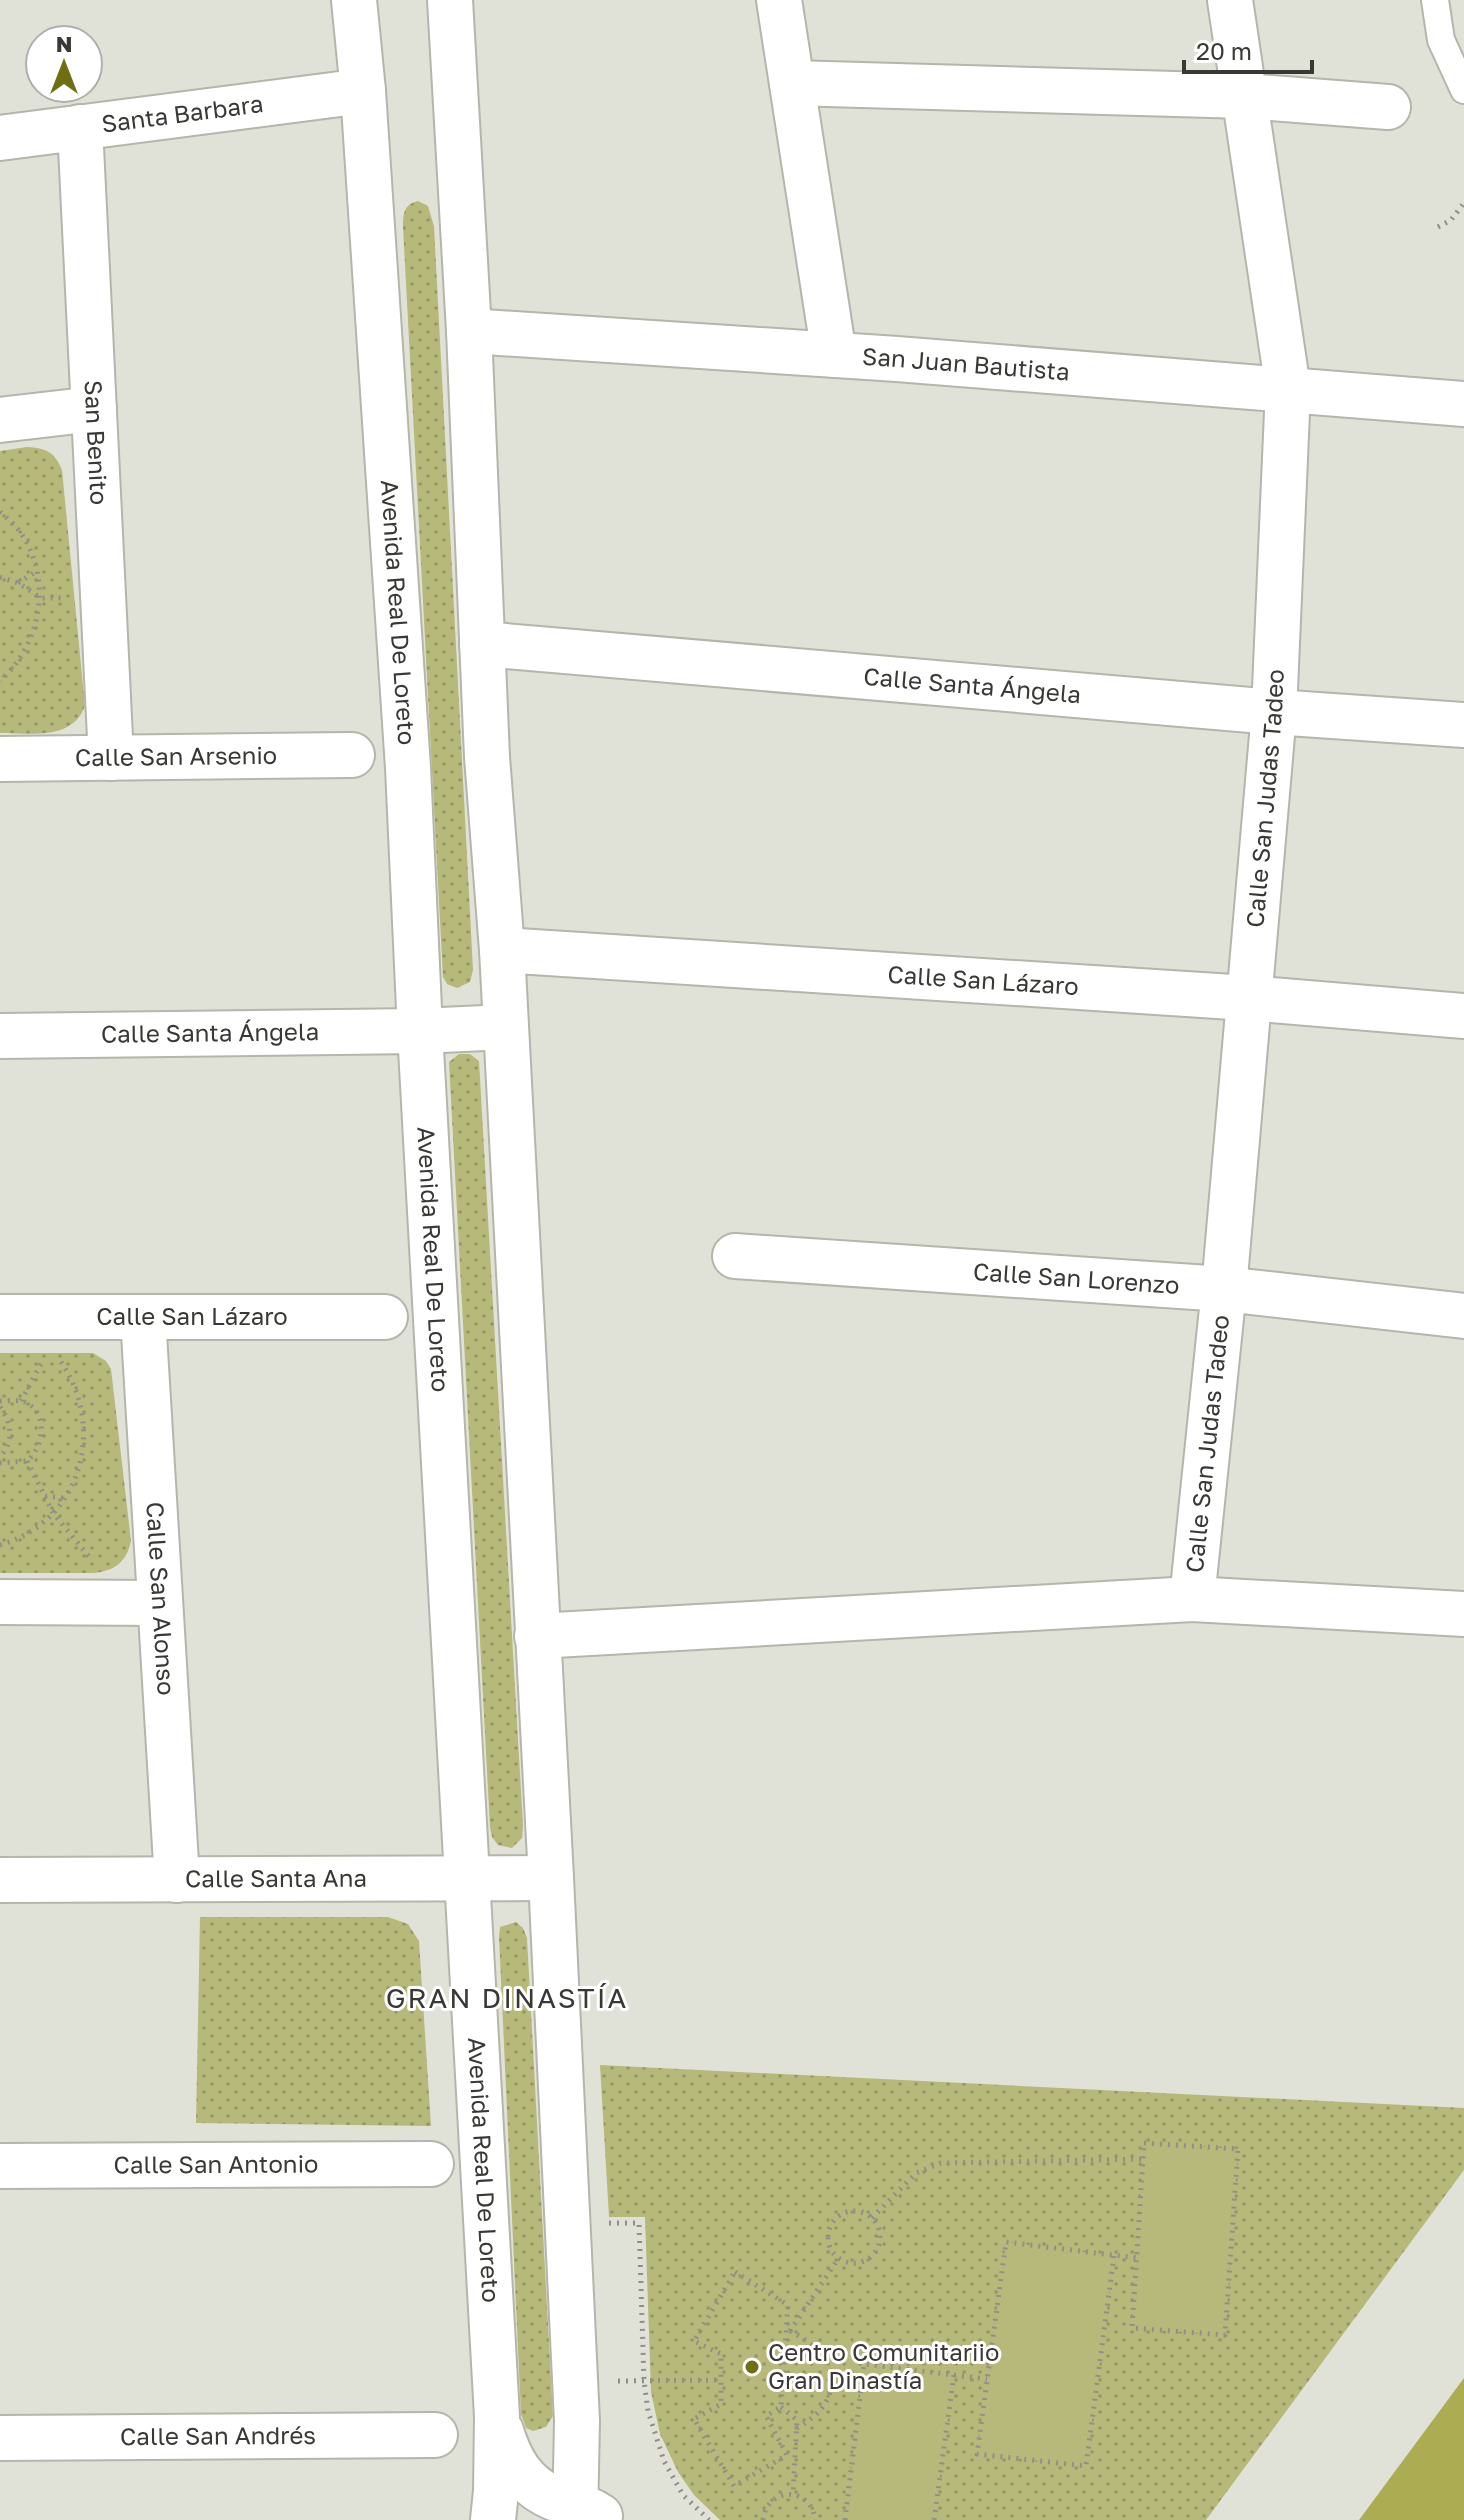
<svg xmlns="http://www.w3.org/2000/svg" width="1464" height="2520" viewBox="0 0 1464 2520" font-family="'Golos Text',sans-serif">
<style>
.grass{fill:url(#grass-dots)}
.garden{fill:#b7b97a}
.water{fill:#acad53}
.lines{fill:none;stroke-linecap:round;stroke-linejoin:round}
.lane-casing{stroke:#b4b5ab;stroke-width:30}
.street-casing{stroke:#b4b5ab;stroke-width:48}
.path{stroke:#909089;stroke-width:5;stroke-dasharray:2 6;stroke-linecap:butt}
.lane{stroke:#fff;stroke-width:26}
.street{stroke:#fff;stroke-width:44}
.poi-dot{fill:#6f6f12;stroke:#fff;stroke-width:3}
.labels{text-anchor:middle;stroke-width:6;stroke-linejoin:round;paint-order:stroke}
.street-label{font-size:24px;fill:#383834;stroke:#fff}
.poi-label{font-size:24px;fill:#383834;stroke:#fff;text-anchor:start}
.quarter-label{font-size:28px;letter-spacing:2px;fill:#383834;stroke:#fff}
</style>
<defs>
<pattern id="grass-dots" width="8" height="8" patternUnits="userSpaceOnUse" patternTransform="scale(2)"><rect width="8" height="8" fill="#b7b97a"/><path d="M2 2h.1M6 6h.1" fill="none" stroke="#969765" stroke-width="1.8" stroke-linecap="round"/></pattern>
</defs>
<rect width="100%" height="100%" fill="#e1e2d7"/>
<path class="grass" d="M418,201l10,5 6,20 39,744 -3,12 -13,6 -10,-4 -4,-7 -40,-750c0,-13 1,-23 15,-26z
M27,447c19,1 28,5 35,23l23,236c-13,35 -54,27 -85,27v-282z
M459,1054h11l9,7 44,765 -1,12 -10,10 -14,-3 -6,-8 -2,-10 -41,-765z
M0,1353h93l13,8 5,8 20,172c-4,21 -17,30 -37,32h-94z
M200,1917h188l20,7 11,17 12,185 -235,-3z
M516,1922l7,6 4,10 26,478 -7,11 -13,4 -7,-3 -5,-14 -22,-477 1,-10z
M600,2065l864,43v62l-258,350h-486l-26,-25 -16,-23 -18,-38 -9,-42 -6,-175h-36z"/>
<path class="garden" d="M1144,2143l94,6 -13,186 -93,-7z
M1006,2242l108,14 -28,210 -109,-12z
M864,2364l90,11 -20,145h-89z"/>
<path class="water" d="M1464,2378v142h-105z"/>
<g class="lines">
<defs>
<path id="lane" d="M1435,0l6,40 23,50"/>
<g id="street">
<path id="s1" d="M354,0l9,91 45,677 12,263 77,1386 -1,74 -3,29"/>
<path d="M450,0l19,331 18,426 15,193 49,928 26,543 -2,99"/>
<path d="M779,0l55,355"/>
<path d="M792,83l453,13 143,11"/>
<path id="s2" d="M80,127l31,631"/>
<path id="s3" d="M0,138l363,-47"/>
<path id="s4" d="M469,331l428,28 567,45"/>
<path d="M0,420l94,-11"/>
<path id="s5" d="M482,644l792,68 190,13"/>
<path id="s6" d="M0,759l352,-4"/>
<path id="s7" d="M502,950l746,48 216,18"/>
<path id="s8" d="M0,1036l420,-5 86,-4"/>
<path id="s9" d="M735,1256l489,33 240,27"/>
<path id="s10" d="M0,1317h385"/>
<path id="s11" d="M143,1317l34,563"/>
<path id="s12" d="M1192,1599l32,-310 50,-577 14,-323 -58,-389"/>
<path d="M0,1602l160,1"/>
<path d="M537,1636l655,-37 272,15"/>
<path id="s13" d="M0,1880l551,-2"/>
<path id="s14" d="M0,2166l431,-2"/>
<path d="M501,2431c9,30 23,55 53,67 15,6 32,8 46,18"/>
<path id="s15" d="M0,2438l435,-3"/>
</g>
</defs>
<use href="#lane" class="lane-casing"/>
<use href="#street" class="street-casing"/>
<path class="path" d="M1438,227l13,-7 13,-17
M0,512c6,5 13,11 18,17 36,48 24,114 -18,152
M0,577l18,6 23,15h21
M18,583l19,-12
M0,1401c8,0 19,-2 27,2 22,12 16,45 0,58l-27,2
M21,1401l22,-41
M0,1407c12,16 14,34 0,50
M27,1461l26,52 38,46
M45,1496l19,2
M0,1545c83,-24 107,-119 59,-186
M1144,2143l94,6 -13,186 -93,-7z
M828 2237a26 26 0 1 1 52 0a26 26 0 1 1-52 0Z
M872,2218l44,-45 25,-10 203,-4
M609,2223h30l5,158 4,30 16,50 19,34 26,25
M1114,2256l-28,210 -109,-12 29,-212 131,16
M735,2272l53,33 -7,102 -15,9 21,39 -53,31 -40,-67 27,-15v-50l-27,-13z
M790,2331c49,24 59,68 7,97
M790,2331l48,-72
M954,2375l33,4
M618,2381l103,-1
M781,2407l16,13 -4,73
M763,2520c4,-34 49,-34 52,0
M845,2520l19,-156 90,11 -20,145"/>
<use href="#lane" class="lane"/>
<use href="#street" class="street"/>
</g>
<circle class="poi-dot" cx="752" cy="2367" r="8"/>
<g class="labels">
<g class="street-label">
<text dy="8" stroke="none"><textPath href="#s3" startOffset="184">Santa Barbara</textPath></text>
<text dy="8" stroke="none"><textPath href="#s4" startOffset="498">San Juan Bautista</textPath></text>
<text dy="8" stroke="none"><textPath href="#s2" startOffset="316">San Benito</textPath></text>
<text dy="8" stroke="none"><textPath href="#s1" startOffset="614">Avenida Real De Loreto</textPath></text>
<text dy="8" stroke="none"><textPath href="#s5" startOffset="492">Calle Santa Ángela</textPath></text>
<text dy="8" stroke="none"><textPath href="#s6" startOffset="176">Calle San Arsenio</textPath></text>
<text dy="8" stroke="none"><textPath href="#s12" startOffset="804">Calle San Judas Tadeo</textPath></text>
<text dy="8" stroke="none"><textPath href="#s7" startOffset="482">Calle San Lázaro</textPath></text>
<text dy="8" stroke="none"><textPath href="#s8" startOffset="210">Calle Santa Ángela</textPath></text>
<text dy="8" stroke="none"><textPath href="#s1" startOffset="1262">Avenida Real De Loreto</textPath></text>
<text dy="8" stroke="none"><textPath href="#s9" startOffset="342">Calle San Lorenzo</textPath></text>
<text dy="8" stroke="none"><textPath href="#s10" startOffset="192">Calle San Lázaro</textPath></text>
<text dy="8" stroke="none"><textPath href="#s12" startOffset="156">Calle San Judas Tadeo</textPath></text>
<text dy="8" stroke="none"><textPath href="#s11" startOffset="282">Calle San Alonso</textPath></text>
<text dy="8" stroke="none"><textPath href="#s13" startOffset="276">Calle Santa Ana</textPath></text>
<text dy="8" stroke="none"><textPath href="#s14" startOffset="216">Calle San Antonio</textPath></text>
<text dy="8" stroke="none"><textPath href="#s1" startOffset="2174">Avenida Real De Loreto</textPath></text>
<text dy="8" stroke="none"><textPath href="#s15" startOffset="218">Calle San Andrés</textPath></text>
</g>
<g class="poi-label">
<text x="768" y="2361">Centro Comunitariio<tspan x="768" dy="28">Gran Dinastía</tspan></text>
</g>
<g class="quarter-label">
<text x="507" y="2008">GRAN DINASTÍA</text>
</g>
</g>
<g transform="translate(64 64)"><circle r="38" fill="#ffffff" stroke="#afafae" stroke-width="2"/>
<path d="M0-6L14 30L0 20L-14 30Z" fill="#6f6f12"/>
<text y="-12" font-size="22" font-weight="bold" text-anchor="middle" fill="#383834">N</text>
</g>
<path d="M1184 60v12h128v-12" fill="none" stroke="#383834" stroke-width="4"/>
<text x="1196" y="60" font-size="24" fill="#383834" stroke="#ffffff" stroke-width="6" paint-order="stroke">20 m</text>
</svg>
